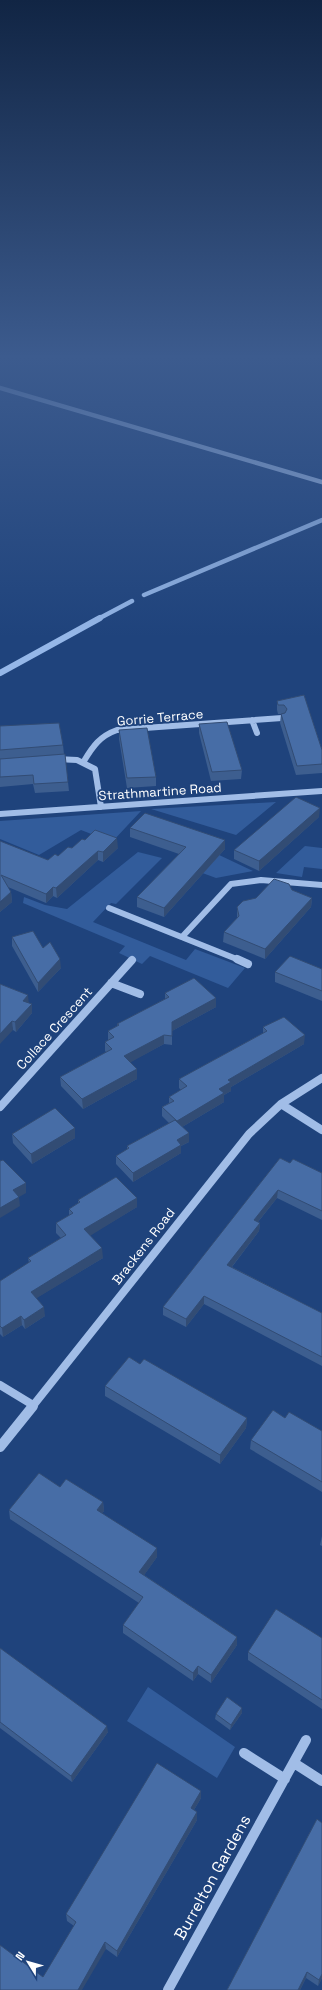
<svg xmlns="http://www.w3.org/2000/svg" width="322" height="1990" viewBox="0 0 322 1990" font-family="'Space Grotesk',sans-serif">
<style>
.green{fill:#325c9b}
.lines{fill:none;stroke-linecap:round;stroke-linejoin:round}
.stream-far1{stroke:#95b7e8;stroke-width:4.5}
.stream{stroke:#95b7e8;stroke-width:6}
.minor-far3{stroke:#a1bde7;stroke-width:4.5}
.minor-far2{stroke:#a1bde7;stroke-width:6}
.minor-far1{stroke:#a1bde7;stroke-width:8}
.minor{stroke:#a1bde7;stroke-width:10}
.wall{fill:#3d5e8f}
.shaded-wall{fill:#324c74}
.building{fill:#476da6;stroke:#324c74}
.labels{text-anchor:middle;stroke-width:3.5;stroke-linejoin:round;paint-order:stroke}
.street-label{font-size:13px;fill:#fff;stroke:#1f437c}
.near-street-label{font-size:16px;fill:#fff;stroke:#1f437c}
</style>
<rect width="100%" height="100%" fill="#1f437c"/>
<path class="green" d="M276,802l-40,33 -85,-26z
M141,811l-29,31 -31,-12 -42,25 -39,-16v-18z
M305,846l17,2v21l-18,-2 -2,10 -26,-4z
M138,852l24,6 -46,46 -5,-1 -18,19 93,38 9,-11 50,19 -17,20 -78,-32 -8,8 -23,-11 6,-7 -102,-43 1,-6 21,8 22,4z
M217,854l36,17 -37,7 -19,-7z
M148,1687l87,60 -18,31 -90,-57z"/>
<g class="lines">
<path class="stream-far1" d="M144,595l178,-75
M98,619l34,-18"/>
<path class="stream" d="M0,673l100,-55"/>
<path class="minor-far3" d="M0,388l322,94"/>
<path class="minor-far2" d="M252,720l5,13
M56,759l21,1 18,9 6,38
M84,761c9,-15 16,-25 33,-31l165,-12
M0,814l322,-23
M109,908l130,52
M182,937l49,-53 30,-4 61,5"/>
<path class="minor-far1" d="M237,959l11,5
M111,983l29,11
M281,1104l41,26
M0,1107l132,-147
M0,1385l33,20
M32,1407l217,-273 32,-30 41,-26"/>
<path class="minor" d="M0,1447l33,-41
M244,1753l41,26
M294,1763l28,18
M168,1990l138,-250"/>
</g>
<path class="wall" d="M304,695l18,55v23l-26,2 -16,-52 1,-9h-3l-1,-4v-9z
M199,724l43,46 -1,9 -30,2 -12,-48z
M0,726l63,19 1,9 4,28 1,9 -34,2 -2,-9 -33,3z
M119,730l37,47v9l-29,2 -8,-49z
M319,817l-60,54 -25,-12v-9z
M130,828l95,12v9l-61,68 -27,-10v-10l42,-43 -49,-17z
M85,840l33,8 -15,14 -5,-2 -41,38 -4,-2 -7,7 -38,-16 3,5 1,10 -12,10v-71l48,19 10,-4z
M292,890l20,8 -1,9 -46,52 -42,-17 1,-10 13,-14v-11z
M12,937l31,11 18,20 -23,24 -26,-46z
M322,969v32l-47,-19v-10z
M0,984l28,11v8l4,10 -16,19 -3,-2z
M165,993l51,5v9l-44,24v14l-8,-1 -34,18 7,7v10l-54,30 -22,-23 -1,-9 46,-25 -1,-1v-9l3,-2v-9l9,-5v-2l48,-25z
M263,1027l41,17 -73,43v4l-7,4v7l-42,25 7,6v9l-8,4v7l-48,29 -17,-18v-8l11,-6v-4l42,-23 -7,-7v-9l7,-4v-6l12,-7 -2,-2v-9l84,-46z
M12,1134l63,4 -43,26 -19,-21z
M290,1163l32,10v47l-45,-22 -19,24 2,1 -1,8 -27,36 90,46v53l-118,-62 -18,23 -23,-12v-8z
M137,1198v9l-47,28 13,23 -67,40 9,18 -20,13 -3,-4 -19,12 -3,-3v-53l29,-18 -1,-5 33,-20 -5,-5v-10l13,-7v-7l9,-6v-3z
M140,1364l107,54 -1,10 -26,36 -115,-68v-10z
M285,1418l37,13v61l-72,-43 1,-9z
M60,1487l43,15 1,9 -2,2 55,44 -13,18 93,62v8l-26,38 -13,-9 -5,7 -70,-48v-8l16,-22 -129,-84 -1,-9z
M322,1536v10l-2,-1z
M322,1638v71l-74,-49v-8z
M0,1648l108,84 -36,50 -72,-54z
M242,1713l-12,17 -15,-11 1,-5z
M201,1791v7l-7,12 3,2v8l-80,137 -11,-8 -63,28 31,-51 -7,-5 -1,-7z
M317,1819l5,159 -4,8 -12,-8 -6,12h-73z"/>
<path class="shaded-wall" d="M320,808l-1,9 -60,54v-10z
M117,838l1,10 -15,14v-10z
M225,840v9l-61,68v-9z
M98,851v9l-41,38 -1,-10z
M53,887v9l-7,7v-9z
M11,892l1,10 -12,10v-10z
M312,898l-1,9 -46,52v-10z
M60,959l1,9 -23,24v-9z
M28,995l1,10 -6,-4z
M216,998v9l-44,24v14v-23z
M32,1004v9l-16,19 -1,-10z
M12,1021l1,9 -13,14v-10z
M164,1035v9l-40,22v-10z
M305,1035l-1,9 -73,43v4l-7,4v7l-47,28v-9l51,-41z
M137,1069v10l-54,30 -1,-10z
M75,1128v10l-43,26 -1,-10z
M189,1133v9l-8,4v7l-48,29v-9l44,-33z
M26,1183v10l-12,7 -1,-10z
M278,1190l-1,8 -24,30 1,-8z
M19,1197l1,9 -20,12v-10z
M137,1198v9l-52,32 -1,-10z
M260,1223l-1,8 -32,42v-8z
M102,1248l1,10 -71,43 -1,-9z
M204,1296v8l-18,23v-8z
M44,1307l1,9 -20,13 -1,-9z
M21,1316l1,9 -19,12 -1,-9z
M247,1418l-1,10 -26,36v-9z
M103,1502l1,9 -7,8v-9z
M157,1548v9l-17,24 -1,-9z
M237,1637v8l-26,38v-8z
M198,1666v8l-5,7v-8z
M242,1708v5l-12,17 1,-5z
M107,1726l1,6 -36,50 -1,-6z
M201,1791v7l-10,17v-7z
M197,1812v8l-80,137v-6z
M105,1942l1,7 -24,41h-4z
M307,1972l-1,6 -6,12h-2z
M322,1974v4l-4,8 1,-6z"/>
<path class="building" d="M304,695l18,55v14l-25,2 -16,-52 4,-1 2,-4 -3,-4h-6l-1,-4z
M227,722l15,48 -30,2 -13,-48z
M59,723l4,22 -63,5v-24z
M147,728l9,49 -29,1 -8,-48z
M65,754l3,28 -34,2 -1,-9 -33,2v-18z
M296,797l24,11 -61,53 -25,-11z
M145,813l80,27 -61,68 -27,-11 49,-50 -56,-19z
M95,830l22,8 -14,14 -5,-1 -42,37 -3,-1 -7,7 -45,-19 10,17 -11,10v-61l48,19 7,-6 3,2 10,-9 4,1 10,-9 3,1z
M274,879l15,5 3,6 20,8 -47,51 -41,-17 15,-16 -2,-9 6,-6 13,-3z
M33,931l10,17 7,-6 10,17 -22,24 -26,-46z
M290,956l32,13v22l-47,-19z
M194,978l22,20 -44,24v14l-8,-1 -40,21 13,13 -55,30 -22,-22 52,-28 -7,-7 9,-5 -6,-6 11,-6 -2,-1 52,-27 -4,-4z
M0,984l28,11 -5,6 9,3 -17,18 -3,-1 -12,13z
M284,1017l21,18 -77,45 3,2 -12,7 5,4 -47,28 -15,-14 12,-6 -5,-4 18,-11 -8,-7 88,-48 -4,-4z
M55,1108l20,20 -44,26 -19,-20z
M175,1120l14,13 -12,7 4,5 -48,28 -17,-17 13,-8 -2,-2z
M280,1158l10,5 3,-4 29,14v38l-44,-21 -24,30 6,3 -33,42 95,48v44l-118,-61 -18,23 -23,-12z
M3,1160l23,23 -13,7 6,7 -19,11v-47z
M116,1177l21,21 -53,31 18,19 -71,44 13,15 -20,13 -3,-4 -19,12 -2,-2v-45l31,-20 -3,-3 38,-23 -10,-12 17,-10 -4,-4 11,-7 -2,-2z
M129,1357l11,7 4,-5 103,59 -27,37 -115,-69z
M273,1410l12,8 4,-6 33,19v51l-71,-42z
M39,1473l21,14 6,-8 37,23 -6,8 60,38 -18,24 98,65 -26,38 -13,-9 -5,7 -70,-48 20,-28 -134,-87z
M276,1609l46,29v62l-74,-48z
M0,1648l107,78 -36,50 -71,-54z
M227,1697l15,11 -11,17 -15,-11z
M157,1763l44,28 -10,17 6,4 -80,139 -12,-9 -27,48h-78v-45l43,32 33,-55 -10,-8z
M317,1819l5,4v151l-3,6 -12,-8 -9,18h-71z"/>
<linearGradient id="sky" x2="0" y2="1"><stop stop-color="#112544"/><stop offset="0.56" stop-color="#3c5b8e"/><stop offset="1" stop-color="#3c5b8e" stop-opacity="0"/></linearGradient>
<rect width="322" height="637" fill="url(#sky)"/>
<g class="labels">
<g class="street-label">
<text transform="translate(160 717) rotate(-5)" y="5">Gorrie Terrace</text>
<text transform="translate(160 791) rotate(-4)" y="5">Strathmartine Road</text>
<text transform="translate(54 1028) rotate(-48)" y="5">Collace Crescent</text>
<text transform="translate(143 1246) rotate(-52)" y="5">Brackens Road</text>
</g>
<g class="near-street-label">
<text transform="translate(212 1877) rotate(-61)" y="6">Burrelton Gardens</text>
</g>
</g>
<g transform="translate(28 1962) rotate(307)" stroke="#1f437c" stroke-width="3" paint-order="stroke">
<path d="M0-3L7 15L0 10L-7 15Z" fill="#ffffff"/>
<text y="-6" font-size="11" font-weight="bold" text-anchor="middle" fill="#ffffff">N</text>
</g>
</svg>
